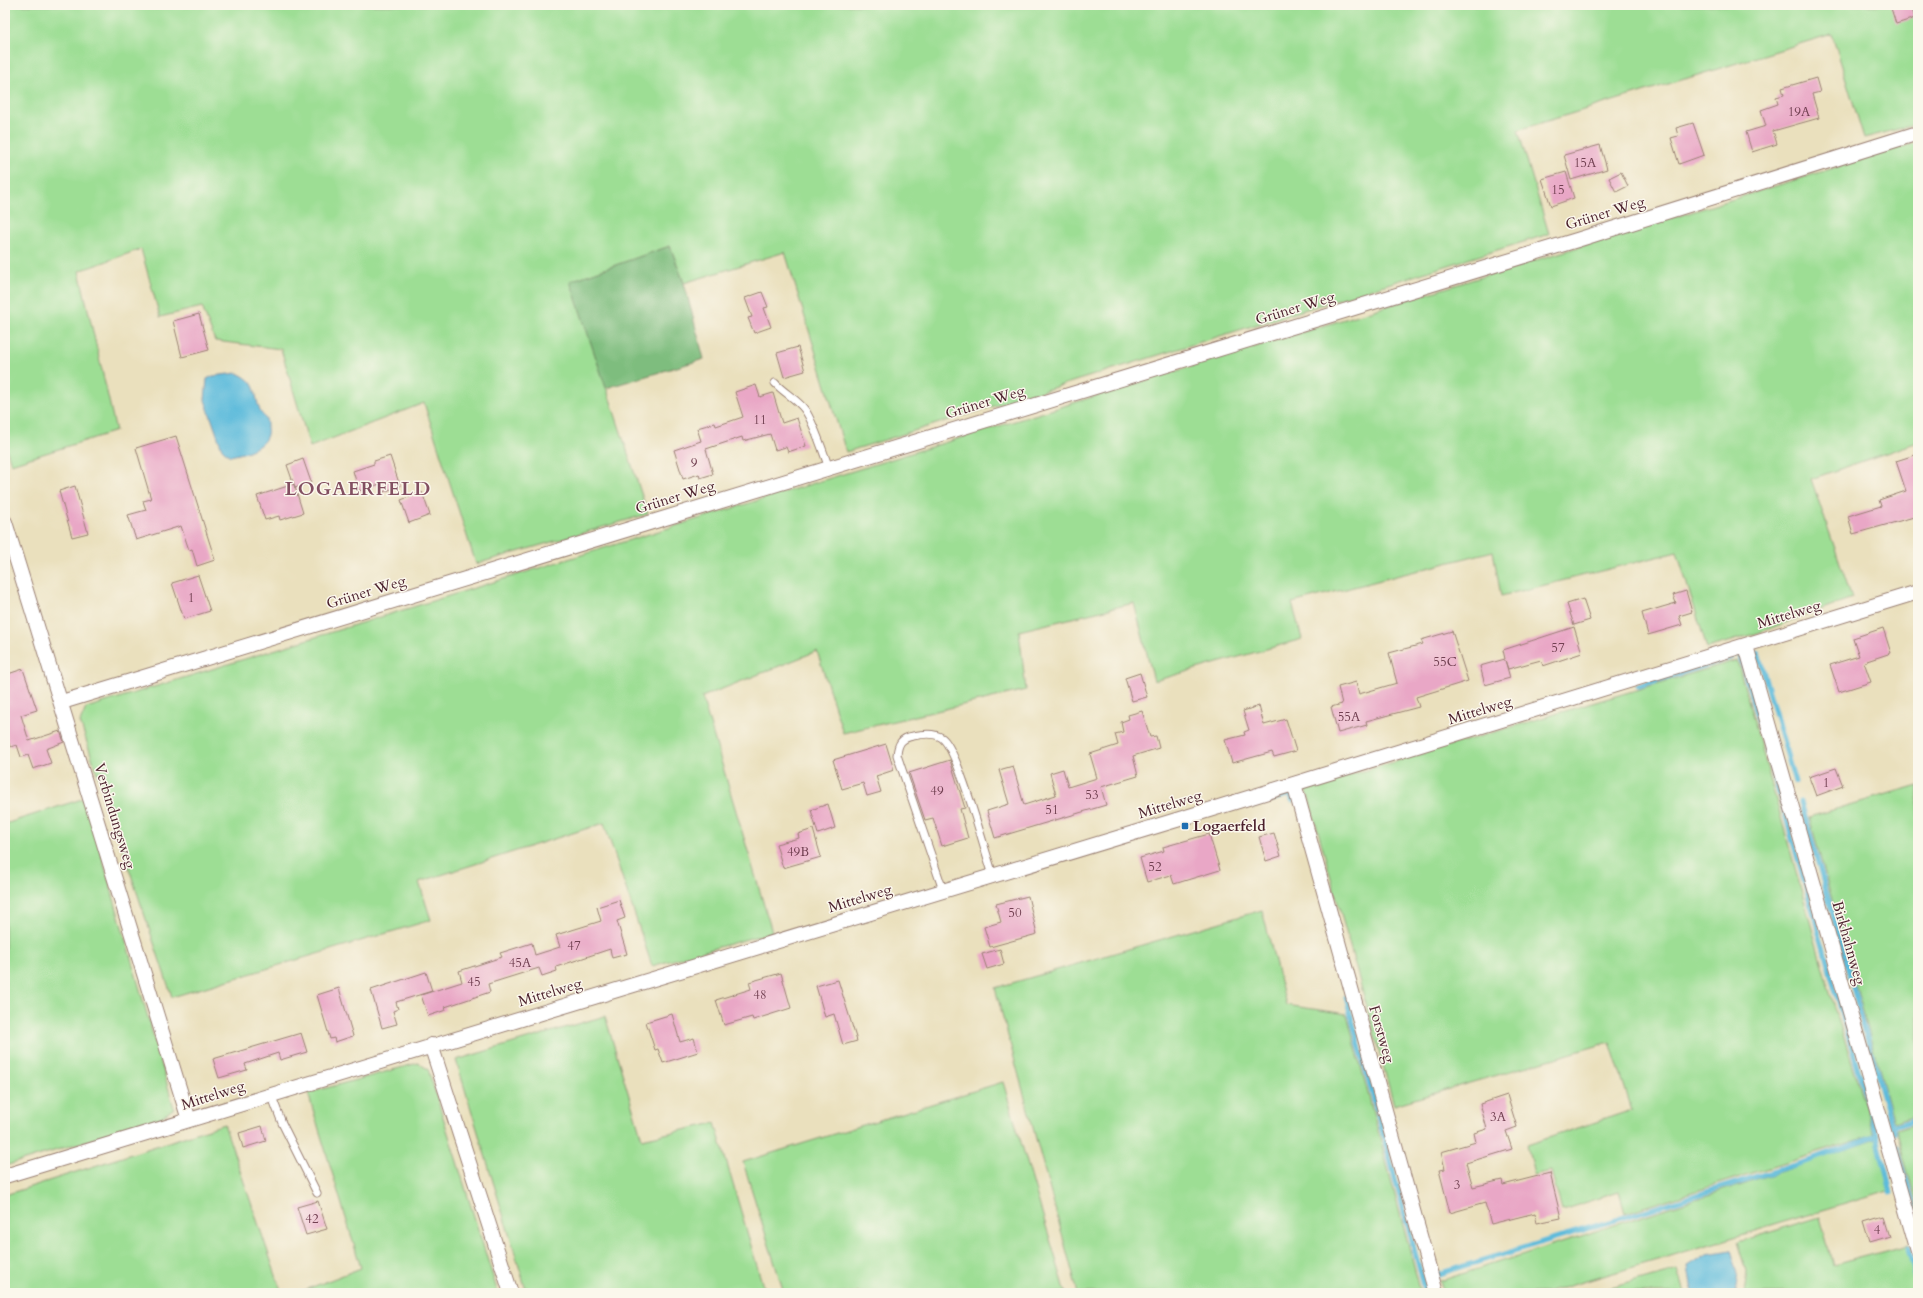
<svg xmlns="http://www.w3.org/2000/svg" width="1923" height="1298" viewBox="0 0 1923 1298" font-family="Cardo,serif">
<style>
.green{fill:#9dde94;stroke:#747e60}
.forest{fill:#7ebd7e;stroke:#646e54}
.water{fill:#5dbbdb;stroke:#546d83}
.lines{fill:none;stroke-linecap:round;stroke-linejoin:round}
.stream{stroke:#5dbbdb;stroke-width:5}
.building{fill:#e9a7c6}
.lane-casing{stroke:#9a8074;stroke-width:9}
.street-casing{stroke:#9a8074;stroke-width:16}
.lane{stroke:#fff;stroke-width:7}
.street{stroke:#fff;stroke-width:14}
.poi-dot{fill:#1f6fb2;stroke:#fbf7ec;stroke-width:1.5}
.labels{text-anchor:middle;stroke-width:3;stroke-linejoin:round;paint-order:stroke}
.number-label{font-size:13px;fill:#724152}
.street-label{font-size:15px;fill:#4a1f2b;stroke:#fbf7ec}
.poi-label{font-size:15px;font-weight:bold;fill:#4a1f2b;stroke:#fbf7ec;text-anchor:start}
.district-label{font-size:19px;font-weight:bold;letter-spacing:1px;fill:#824f61;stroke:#fbf7ec}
</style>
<rect width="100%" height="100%" fill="#fbf7ec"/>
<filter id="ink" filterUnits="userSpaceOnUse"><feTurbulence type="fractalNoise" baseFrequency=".025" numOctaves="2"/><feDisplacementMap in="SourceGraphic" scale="8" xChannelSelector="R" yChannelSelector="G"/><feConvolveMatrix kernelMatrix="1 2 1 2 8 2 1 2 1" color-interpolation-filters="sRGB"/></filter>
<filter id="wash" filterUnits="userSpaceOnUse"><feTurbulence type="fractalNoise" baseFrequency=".012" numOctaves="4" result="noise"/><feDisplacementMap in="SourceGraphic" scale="16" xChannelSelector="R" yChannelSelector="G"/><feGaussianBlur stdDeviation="0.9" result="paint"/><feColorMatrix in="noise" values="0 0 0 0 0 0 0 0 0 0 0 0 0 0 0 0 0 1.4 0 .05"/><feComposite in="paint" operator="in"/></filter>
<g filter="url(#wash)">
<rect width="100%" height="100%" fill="#eae0bd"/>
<path class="green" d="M5,5h1908l5,16v103l-54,14 -32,-104 -314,96 31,104 -703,218 -61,-200 -101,31 -14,-37 -99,35 77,233 -172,50 -52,-161 -114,44 -29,-98 -66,-8 -13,-34 -42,10 -19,-68 -62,22 37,160 -105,33 -6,-19z
M1918,142v300l-107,37 41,119 -94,35 -51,15 -30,-96 -176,44 -8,-45 -201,52 10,36 -148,42 -20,-78 -115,28 7,59 -183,43 -26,-82 -115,46 70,235 -120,34 -48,-143 -185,59 12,38 -259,77 -92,-275 6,-14z
M1737,660l89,319 48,156 -249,78 -6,-21 -57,18 -11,-39 -17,4 -7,-30 105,-35 -22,-68 -216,63 -88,-317z
M1918,785v330l-24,8 -85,-306z
M85,798l89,310 -13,10 -156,48v-342z
M1262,910l24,95 61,9 74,279h-343l-83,-305z
M605,1016l37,123 73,-16 50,170h-238l-71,-233z
M418,1063l10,6 70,224h-201l64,-25 -53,-175z
M1003,1082l63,211h-282l-41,-131z
M1918,1123v86l-22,-79z
M224,1124l58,169h-277v-98z
M1876,1139l13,52 -343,102h-103l-3,-12 349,-112z
M1820,1217l13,48 75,-20 10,36v12h-174l3,-22 -9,-29z
M1678,1269l7,24h-93z"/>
<path class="forest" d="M670,246l14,37 20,76 -98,29 -36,-107z"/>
<path class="water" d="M237,373c22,10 16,18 23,38 1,3 4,4 5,7 2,2 2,6 2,9 4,19 -21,26 -37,29l-8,-7 -17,-49 2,-21 6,-3z
M1731,1250l7,24 -3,19h-43l-4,-27 19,-12z"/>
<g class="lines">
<path class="stream" d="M1758,653l37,129
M1740,656l137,480 14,56
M1638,686l94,-29
M1801,802l93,332
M1254,805l37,-11 1,6
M1346,997l80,296
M1892,1127l26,-8
M1897,1147l21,75
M1908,1248l10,37
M1435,1275l376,-115 66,-24"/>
</g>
<g id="blocks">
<path class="building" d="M1890,5h21l4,13 -19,6z
M1816,78l4,14 -8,2 7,24 -46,13 4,13 -25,8 -6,-20 20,-6 -5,-16 17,-6 -2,-7 8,-2 -2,-7z
M1693,123l11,32 -25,9 -8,-26 7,-2 -2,-8z
M1600,145l7,24 -36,11 -7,-25z
M1566,172l8,26 -23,8 -9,-27z
M1621,172l7,14 -12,6 -7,-14z
M762,292l6,15 -4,1 7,19 -17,6 -6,-15 4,-1 -7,-19z
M199,314l10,36 -27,7 -9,-36z
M798,347l7,24 -21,6 -7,-24z
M756,385l4,12 13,-4 9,30 15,-5 9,28 -18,6 -2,-5 -11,3 -5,-16 -27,7 -1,-4 -36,12 7,25 -13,4 -1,-4 -16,5 -9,-29 27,-9 -4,-13 18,-5 1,3 27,-9 -8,-25z
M176,436l39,124 -18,6 -5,-17 -3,1 -8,-24 -45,14 -8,-25 18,-5 -3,-9 8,-2 -15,-51z
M1918,454v65h-3l-1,-2 -61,17 -5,-18 33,-10 -2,-6 27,-9 -10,-30z
M390,456l10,30 -17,6 -3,-8 -21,7 -6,-20 21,-7v-3z
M303,459l8,23 -16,6 -8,-23z
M294,484l9,29 -23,7 -1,-4 -14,4 -8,-24z
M75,486l13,47 -16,4 -13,-46z
M422,492l8,23 -21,8 -8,-23z
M198,575l12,36 -26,8 -12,-36z
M1686,591l6,21 -13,4 3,9 -34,10 -6,-22 34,-10 -3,-8z
M1583,599l7,21 -16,5 -7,-21z
M1574,627l8,26 -39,13 -2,-6 -33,9 -3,-9 5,18 -25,7 -5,-19 25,-7 -2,-9z
M1883,628l8,25 -27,9 7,20 -32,10 -9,-27 29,-9 -6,-18z
M1452,631l16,50 -52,16 3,10 -53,14 1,4 -29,8 -7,-26 11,-3 -4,-17 18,-5 3,12 38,-11 -8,-30 34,-9 -2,-4z
M23,669l14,41 -16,5 8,26 31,-10 4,11 -18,7 5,14 -18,6 -5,-14 -7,2 -4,-12 -7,2 -5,-16v-56z
M1140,673l7,24 -15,4 -7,-23z
M1259,706l5,19 22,-6 10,32 -22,6 -2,-5 -40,11 -7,-23 20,-5 -1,-3 5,-2 -6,-19z
M1142,711l8,26 6,-1 3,12 -26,8 5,20 -37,11 5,18 -111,33 -8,-27 22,-7 -10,-34 14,-4 11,39 32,-10 -6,-22 13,-4 5,18 29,-9 -7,-24 28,-9 -3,-11 8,-2 -2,-10 8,-3 -1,-4z
M886,744l8,26 -18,6 5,16 -14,4 -4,-13 -21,6 -9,-29z
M950,760l15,48 -5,1 8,29 -26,8 -9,-28 -8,2 -16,-47z
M1836,768l7,18 -27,10 -7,-19z
M828,804l7,24 -17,6 -7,-24z
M813,829l8,28 -38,11 -7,-24 23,-6 -1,-4z
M1274,833l7,23 -15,5 -7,-24z
M1209,834l11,36 -46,14 -3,-9 -24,7 -7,-24 24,-7 -1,-4z
M1028,896l9,38 -47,13 -6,-20 17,-5 -5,-18z
M619,900l6,18 -8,3 10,33 -15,4 -2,-9 -54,18 1,4 -15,5 -3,-8 -51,16 2,8 -45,15 1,3 -18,6 -7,-21 41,-13 -3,-11 43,-14 -2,-4 32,-10 3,12 25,-8 -4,-12 45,-14 -4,-14z
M1000,949l4,15 -17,5 -5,-15z
M426,972l6,19 -36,11 2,7 -5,2 4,13 -15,4 -11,-38z
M781,973l10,35 -38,12 -1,-3 -28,8 -8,-25 35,-11 -2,-7z
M838,980l19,61 -14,4 -9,-31 -9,3 -9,-31z
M339,988l14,48 -18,6 -1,-4 -4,1 -13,-44z
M672,1014l8,28 14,-4 4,14 -35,11 -5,-14 -3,1 -9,-28z
M301,1033l6,19 -27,8 -2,-7 -33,11 2,6 -28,8 -6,-19z
M1507,1095l10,32 -11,4 6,18 -46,14 7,24 29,-7 1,5 47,-12 11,45 -24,5 -2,-10 -44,11 -6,-21 -35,10 -11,-43 6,-1 -4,-17 35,-10 -2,-9 13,-4 -7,-25z
M262,1126l4,15 -23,7 -4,-15z
M318,1201l9,28 -21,6 -9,-28z
M1884,1216l6,20 -20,6 -6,-20z"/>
</g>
</g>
<g filter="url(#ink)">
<use href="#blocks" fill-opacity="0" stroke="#9a8074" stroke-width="1"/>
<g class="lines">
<defs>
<path id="lane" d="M775,383c9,10 22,16 30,27 9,13 18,42 24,58
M943,890l-46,-135c1,-11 4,-17 16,-19 9,-2 21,-4 29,2 16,11 43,114 51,137
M271,1094l11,29 35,70"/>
<path id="street" d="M5,522l184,598
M1746,646l172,605
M62,702l1515,-462 341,-107
M1294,784l142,509
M431,1045l80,248
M5,1176l1178,-358 735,-226"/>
</defs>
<use href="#lane" class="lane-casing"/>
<use href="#street" class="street-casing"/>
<use href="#lane" class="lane"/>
<use href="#street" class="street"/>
</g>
</g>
<rect class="poi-dot" x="1181" y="822" width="8" height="8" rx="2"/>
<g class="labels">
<g class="number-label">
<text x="1799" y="116">19A</text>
<text x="1585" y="167">15A</text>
<text x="1558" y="194">15</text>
<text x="760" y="424">11</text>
<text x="694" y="467">9</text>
<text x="191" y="602">1</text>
<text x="1558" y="652">57</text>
<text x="1445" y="666">55C</text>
<text x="1349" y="721">55A</text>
<text x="1826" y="787">1</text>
<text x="937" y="795">49</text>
<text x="1092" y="799">53</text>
<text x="1052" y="814">51</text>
<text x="798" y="856">49B</text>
<text x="1155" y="871">52</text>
<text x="1015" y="917">50</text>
<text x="574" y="950">47</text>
<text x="520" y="967">45A</text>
<text x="474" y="986">45</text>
<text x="760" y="999">48</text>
<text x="1498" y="1121">3A</text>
<text x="1457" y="1189">3</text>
<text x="312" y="1223">42</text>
<text x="1877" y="1234">4</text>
</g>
<g class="street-label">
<text transform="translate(1605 213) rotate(-17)" y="5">Grüner Weg</text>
<text transform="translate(1295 308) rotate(-17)" y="5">Grüner Weg</text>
<text transform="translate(985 402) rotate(-17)" y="5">Grüner Weg</text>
<text transform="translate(675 497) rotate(-17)" y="5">Grüner Weg</text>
<text transform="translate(366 592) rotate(-17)" y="5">Grüner Weg</text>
<text transform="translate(1789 614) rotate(-17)" y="5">Mittelweg</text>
<text transform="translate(1480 710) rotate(-17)" y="5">Mittelweg</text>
<text transform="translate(1170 804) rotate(-17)" y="5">Mittelweg</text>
<text transform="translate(115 816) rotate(73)" y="5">Verbindungsweg</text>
<text transform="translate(860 898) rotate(-17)" y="5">Mittelweg</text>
<text transform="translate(1849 943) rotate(74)" y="5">Birkhahnweg</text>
<text transform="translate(550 992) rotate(-17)" y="5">Mittelweg</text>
<text transform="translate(1382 1034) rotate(74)" y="5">Forstweg</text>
<text transform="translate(213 1095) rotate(-18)" y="5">Mittelweg</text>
</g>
<g class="poi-label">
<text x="1193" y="831">Logaerfeld</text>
</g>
<g class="district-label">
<text x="358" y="495">LOGAERFELD</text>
</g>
</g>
<rect width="1923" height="1298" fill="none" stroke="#fbf7ec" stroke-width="20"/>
</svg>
